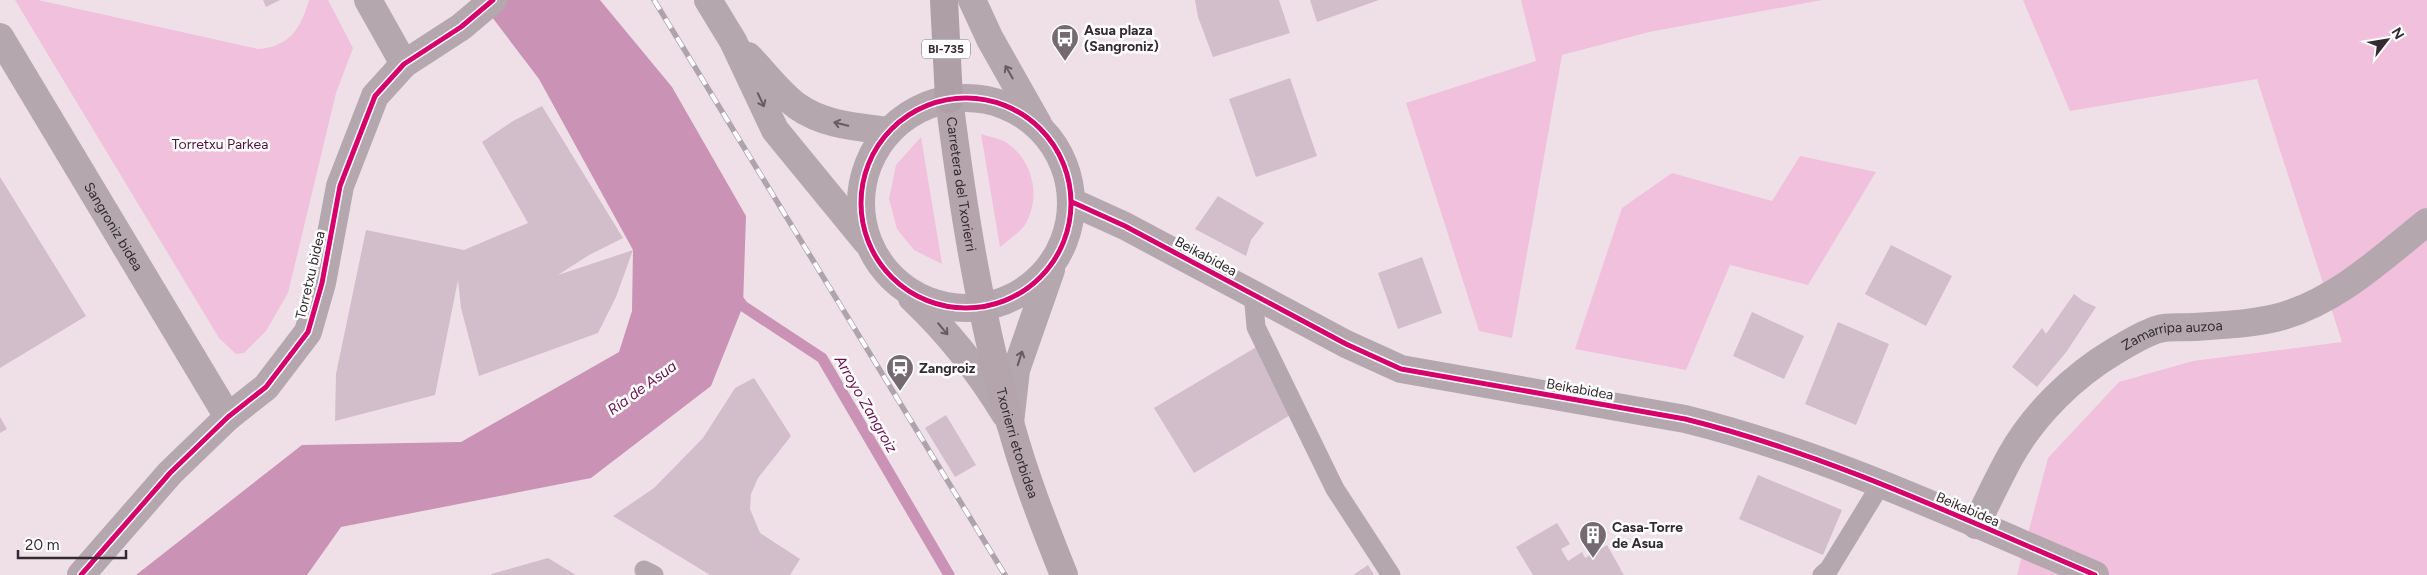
<svg xmlns="http://www.w3.org/2000/svg" width="2427" height="575" viewBox="0 0 2427 575" font-family="Figtree,sans-serif">
<style>
.green{fill:#f0c0dc}
.water{fill:#ca92b4}
.lines{fill:none;stroke-linecap:round;stroke-linejoin:round}
.stream{stroke:#ca92b4;stroke-width:11}
.building{fill:#d2bdca}
.lane{stroke:#b4a7ae;stroke-width:19}
.street{stroke:#b4a7ae;stroke-width:28}
.secondary{stroke:#b4a5ad;stroke-width:28}
.primary{stroke:#ae9fa7;stroke-width:28}
.rail-casing{stroke:#afa4ab;stroke-width:5.5}
.rail{stroke:#fff;stroke-width:4;stroke-dasharray:11;stroke-linecap:butt}
.cycleway-casing{stroke:#fff;stroke-width:8}
.cycleway{stroke:#d6006c;stroke-width:5}
.oneway{stroke:#675c62}
.labels{text-anchor:middle;stroke-width:5;stroke-linejoin:round;paint-order:stroke}
.shield{fill:#fff;stroke:#716a6e;stroke-width:1}
.shield-label{font-size:12px;font-weight:bold;fill:#342a30}
.poi-label{font-size:14px;font-weight:bold;fill:#342a30;stroke:#fff;text-anchor:start}
.park-label{font-size:14px;fill:#53103e;stroke:#fff}
.street-label{font-size:14px;fill:#342a30;stroke:#fff}
.water-label{font-size:15px;font-style:italic;fill:#6a104f;stroke:#fff}
</style>
<rect width="100%" height="100%" fill="#efe0e8"/>
<path class="green" d="M15,0h23l220,49c31,-2 43,-20 51,-49h19l25,48 -17,45 -48,200 -22,38 -22,22 -8,1 -17,-16z
M1521,0h301l-173,32 -87,23 -50,283 -33,-7 -73,-228 130,-42z
M2023,0h404v575h-410l31,-117 71,-76 74,-21 149,-19 -85,-263 -187,32z
M981,134c8,3 19,4 26,9 26,18 34,53 19,80 -5,9 -18,17 -26,24z
M921,137l21,127 -28,-14 -17,-21 -8,-30 7,-34z
M1800,156l76,16 -68,113 -78,-20 -44,105 -111,-21 47,-141 50,-35 100,28z"/>
<path class="water" d="M479,0h121l72,87 74,129 -3,90 -32,80 -120,92 -250,49 -34,48h-171l166,-130 159,-3 158,-90 13,-41 1,-61 -94,-171z"/>
<g class="lines">
<path class="stream" d="M734,294l9,12 79,52 127,217"/>
</g>
<path class="building" d="M263,0h17l-14,7z
M1195,0h84l11,33 -77,24 -15,-40z
M1310,0h69l-62,22z
M1290,78l27,78 -61,21 -27,-78z
M542,106l81,132 -34,17 -31,20 75,-25 -17,47 -18,36 -119,43 -18,-68 -3,-28 -23,115 -100,26 1,-47 30,-144 98,20 64,-27 -46,-81 31,-21z
M0,177l86,139 -86,52z
M1218,196l46,27 -13,17 -5,16 -51,-27z
M1891,245l61,31 -26,50 -61,-32z
M1422,257l20,56 -44,16 -20,-56z
M2074,294l9,7 13,6 -29,44 -30,36 -25,-20 30,-39 4,6z
M1752,312l52,24 -20,43 -51,-23z
M1838,322l51,22 -33,81 -51,-21z
M1258,346l39,65 -103,62 -40,-65z
M754,378l37,58 -33,42 -7,16 -1,15 10,24 40,26 -10,16h-80l-97,-59 41,-28 49,-50 32,-50z
M946,415l30,50 -21,12 -30,-49z
M0,417l7,12 -7,4z
M1758,475l84,35 -19,45 -84,-36z
M1557,523l13,21 -9,5 7,12 14,-9 3,6 22,-13 17,30h-91l-17,-28z
M548,558l28,17h-85v-1z
M1368,565l6,10h-21z"/>
<g class="lines">
<path class="lane" d="M1253,293l3,34 79,162 56,86
M644,570l10,5
M1822,575l7,-6 52,-85"/>
<g class="street">
<path d="M368,0l36,64"/>
<path d="M708,0l25,41 42,89 91,111"/>
<path d="M972,0l18,39 48,85"/>
<path id="s1" d="M0,37l228,380"/>
<path d="M748,56c15,15 32,38 49,50 26,19 61,21 92,25"/>
<circle cx="966" cy="203" r="105"/>
<path d="M1072,202l53,24 221,118 55,25 284,50c142,35 276,99 410,156"/>
<path d="M912,298c36,34 67,73 93,116"/>
<path d="M1010,423l6,-53 35,-100"/>
<path id="s2" d="M1976,525c11,-23 22,-46 34,-68 24,-43 63,-81 105,-106 14,-8 29,-18 44,-22 10,-3 23,-1 34,-2 29,-2 62,-3 90,-11 56,-17 99,-58 144,-94"/>
<path d="M81,575l89,-102 58,-56 38,-30 42,-55 14,-49 18,-97 35,-90 29,-32 57,-37 32,-27"/>
</g>
<path class="secondary" id="s3" d="M949,99c14,109 31,217 61,323 14,52 34,103 54,153"/>
<path class="primary" d="M944,0l5,99"/>
<defs>
<path id="rail" d="M654,0l351,575"/>
</defs>
<use href="#rail" class="rail-casing"/>
<use href="#rail" class="rail"/>
<defs>
<path id="cycleway" d="M861 203a105 105 0 1 1 210 0a105 105 0 1 1-210 0Z
M1072,202l53,24 221,118 55,25 284,50c142,35 276,99 410,156
M81,575l89,-102 58,-56 38,-30 42,-55 14,-49 18,-97 35,-90 29,-32 57,-37 32,-27"/>
</defs>
<use href="#cycleway" class="cycleway-casing"/>
<use href="#cycleway" class="cycleway"/>
</g>
<defs><path id="oneway-shaft" d="M-6 0H5M1.5-3L5.5 0L1.5 3" fill="none" stroke-width="1.6" stroke-linecap="round" stroke-linejoin="round" transform="scale(1.25)"/></defs>
<g class="oneway">
<use href="#oneway-shaft" transform="translate(1009 72) rotate(-120)"/>
<use href="#oneway-shaft" transform="translate(761 100) rotate(65)"/>
<use href="#oneway-shaft" transform="translate(841 124) rotate(-166)"/>
<use href="#oneway-shaft" transform="translate(943 329) rotate(50)"/>
<use href="#oneway-shaft" transform="translate(1020 358) rotate(-72)"/>
</g>
<defs>
<symbol id="bus-pin" viewBox="-11 -11 22 30"><path d="M0 17L-7.5 6A9.5 9.5 0 1 1 7.5 6Z" fill="#756a70" stroke="#fff"/><path d="M-5-6H5V4H4V6H2V4H-2V6H-4V4H-5ZM-3.5-4V0h7V-4ZM-3.5 1.2v1.5H-2V1.2ZM2 1.2v1.5H3.5V1.2Z" fill="#fff"/></symbol>
<symbol id="station-pin" viewBox="-11 -11 22 30"><path d="M0 17L-7.5 6A9.5 9.5 0 1 1 7.5 6Z" fill="#756a70" stroke="#fff"/><path d="M-3-6H3Q5-6 5-4V2Q5 4 3 4L4.5 6H3L1.5 4h-3L-3 6H-4.5L-3 4Q-5 4-5 2V-4Q-5-6-3-6ZM-3.5-4v3h7v-3ZM-3.5 1v1.5H-2V1ZM2 1v1.5H3.5V1Z" fill="#fff"/></symbol>
<symbol id="building-pin" viewBox="-11 -11 22 30"><path d="M0 17L-7.5 6A9.5 9.5 0 1 1 7.5 6Z" fill="#756a70" stroke="#fff"/><path d="M-4-6H4V6H1V3H-1V6H-4ZM-2.5-4.3h1.7v1.8h-1.7ZM.8-4.3h1.7v1.8H.8ZM-2.5-1h1.7V.8h-1.7ZM.8-1h1.7V.8H.8Z" fill="#fff"/></symbol>
</defs>
<g fill-rule="evenodd">
<use href="#bus-pin" x="1049" y="22" width="32" height="43"/>
<use href="#station-pin" x="884" y="352" width="32" height="43"/>
<use href="#building-pin" x="1577" y="519" width="32" height="43"/>
</g>
<g class="labels">
<rect class="shield" x="922" y="39.5" width="48" height="19" rx="4"/>
<g class="shield-label">
<text x="946" y="53">BI-735</text>
</g>
<g class="poi-label">
<text x="1084" y="35">Asua plaza<tspan x="1084" dy="16">(Sangroniz)</tspan></text>
<text x="919" y="373">Zangroiz</text>
<text x="1612" y="532">Casa-Torre<tspan x="1612" dy="16">de Asua</tspan></text>
</g>
<g class="park-label">
<text x="220" y="149">Torretxu Parkea</text>
</g>
<g class="street-label">
<text dy="5" stroke="none"><textPath href="#s3" startOffset="86">Carretera del Txorierri</textPath></text>
<text dy="5" stroke="none"><textPath href="#s1" startOffset="221">Sangroniz bidea</textPath></text>
<text transform="translate(1206 256) rotate(28)" y="5">Beikabidea</text>
<text transform="translate(310 275) rotate(-77)" y="5">Torretxu bidea</text>
<text dy="5" stroke="none"><textPath href="#s2" startOffset="288">Zamarripa auzoa</textPath></text>
<text transform="translate(1580 389) rotate(10)" y="5">Beikabidea</text>
<text dy="5" stroke="none"><textPath href="#s3" startOffset="351">Txorierri etorbidea</textPath></text>
<text transform="translate(1968 509) rotate(23)" y="5">Beikabidea</text>
</g>
<g class="water-label">
<text transform="translate(642 388) rotate(-36)" y="5">Ría de Asua</text>
<text transform="translate(866 404) rotate(60)" y="5">Arroyo Zangroiz</text>
</g>
</g>
<g transform="translate(2387 40) rotate(59)" stroke="#ffffff" stroke-width="4" paint-order="stroke">
<path d="M0-4L9 19L0 12L-9 19Z" fill="#342a30"/>
<text y="-8" font-size="14" font-weight="bold" text-anchor="middle" fill="#342a30">N</text>
</g>
<path d="M18 550v8h108v-8" fill="none" stroke="#342a30" stroke-width="2.5"/>
<text x="25" y="550" font-size="15" fill="#342a30" stroke="#ffffff" stroke-width="4" paint-order="stroke">20 m</text>
</svg>
